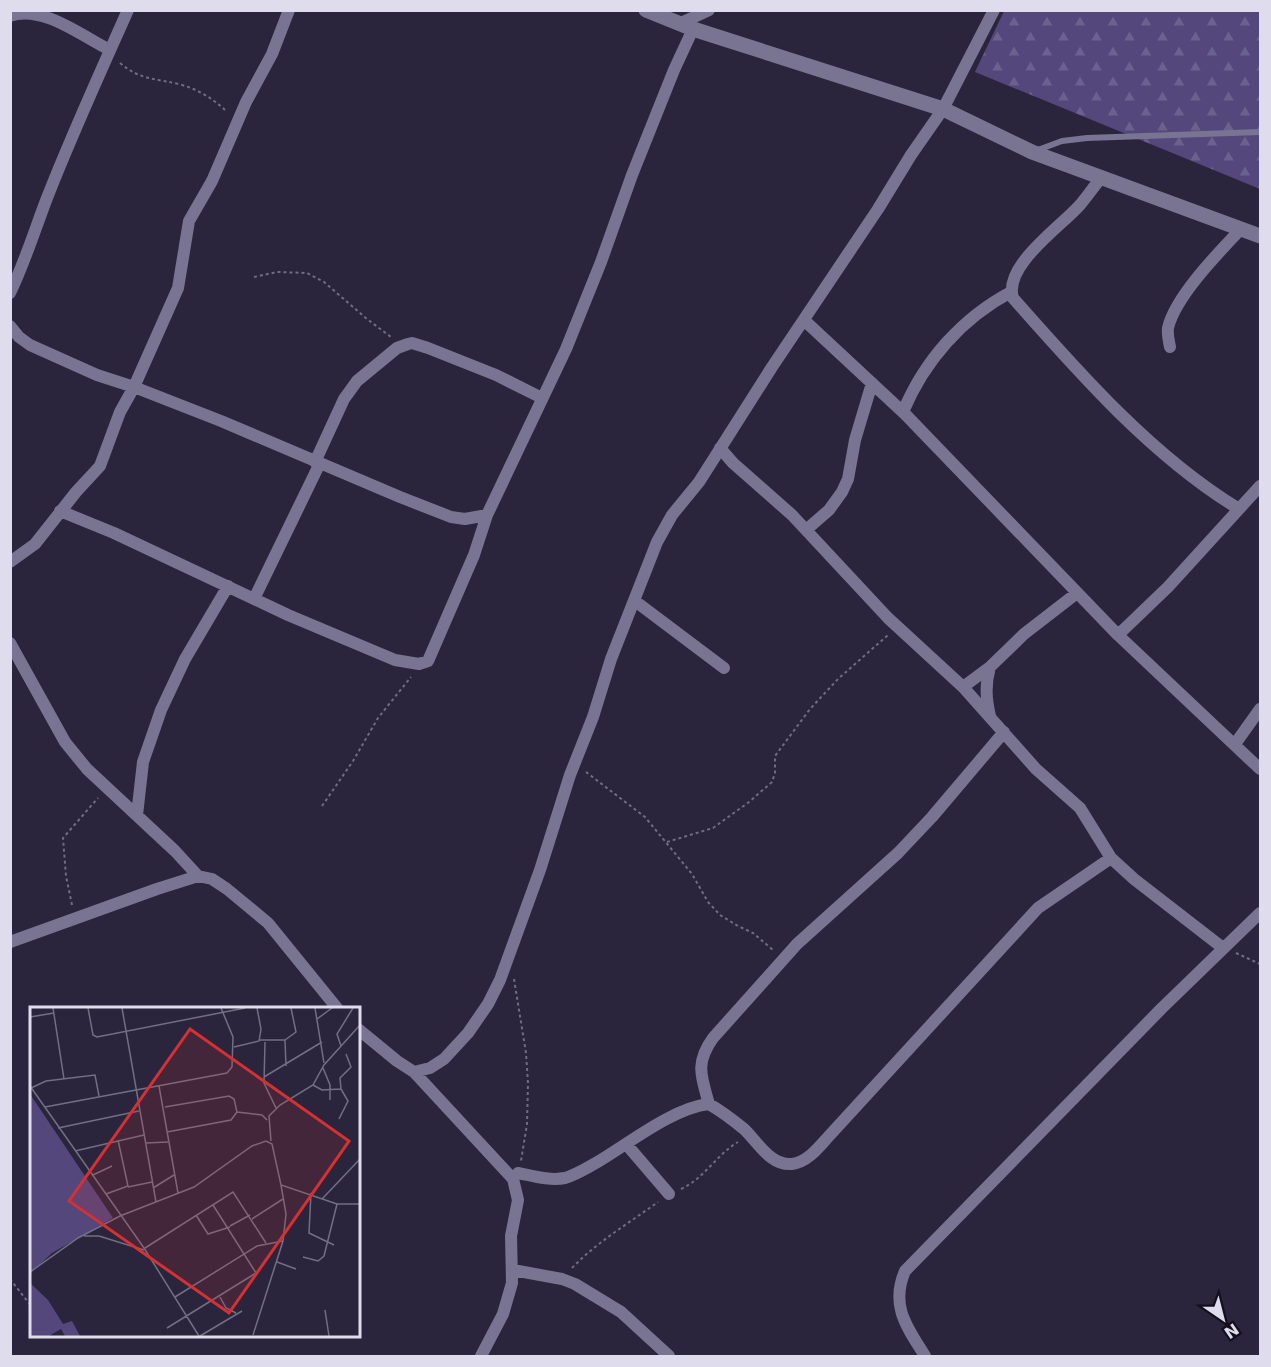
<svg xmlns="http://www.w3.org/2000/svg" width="1271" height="1367" viewBox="0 0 1271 1367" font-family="'DejaVu Sans',sans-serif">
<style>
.forest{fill:url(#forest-firs)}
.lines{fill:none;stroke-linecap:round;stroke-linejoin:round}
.path{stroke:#706c81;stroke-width:2;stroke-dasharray:3 3;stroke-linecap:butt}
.service{stroke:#797491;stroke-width:6}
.minor{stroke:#797491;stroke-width:12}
.tertiary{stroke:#797491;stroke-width:15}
.inset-road{fill:none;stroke:#726f83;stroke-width:1.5}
.view{fill:#d63132;fill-opacity:0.15;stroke:#d63132;stroke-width:3}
.inset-edge{fill:none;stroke:#dfdded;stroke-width:3}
</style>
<defs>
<pattern id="forest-firs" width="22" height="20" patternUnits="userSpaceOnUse" patternTransform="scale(1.5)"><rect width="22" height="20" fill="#53477c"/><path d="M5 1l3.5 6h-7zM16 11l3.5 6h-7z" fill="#6b618f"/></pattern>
</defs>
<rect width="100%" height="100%" fill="#2a253d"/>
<path class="forest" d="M1004,11h256v178l-285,-117z"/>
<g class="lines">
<path class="path" d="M120,63c21,18 37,15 62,22 17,5 32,14 45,27
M254,277l23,-5 30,1 17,9 43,37 24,18
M586,772l59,45 47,57 16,28 12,13 18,11 15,7 20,17
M322,806l31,-45 25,-43 33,-41
M667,842l46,-14 36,-26 23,-20 3,-9v-17l35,-47 28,-30 50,-44
M72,905l-6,-29 -3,-38 35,-40
M1236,953l24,11
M514,979l12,74 2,30 -1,41 -6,37
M681,1189c24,-11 35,-34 57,-47
M572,1268c25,-26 57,-45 86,-66
M10,1279l22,28"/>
<path class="service" d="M1035,151l27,-10 25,-3 173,-6"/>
<path class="minor" d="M10,16c32,-12 73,21 100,34
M679,24l30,-14
M1102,177c-8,9 -15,20 -23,29 -19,21 -76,60 -66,92 66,75 140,159 226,211
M10,293c15,-31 25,-64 37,-95 25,-64 53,-125 81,-188
M805,321l100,93 213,221 142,134
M10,326l9,11 11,8 67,30 37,12 87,34 179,76 51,20 14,2 22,-4
M1170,347c-1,-6 -3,-12 -2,-19 7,-31 51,-76 73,-99
M903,412c21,-51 59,-94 108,-120
M720,448l13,15 59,52 96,103 75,69 73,82 44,39 31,50 23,21 89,69
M315,462l29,-63 13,-18 40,-33 11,-4 4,-1 16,5 68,27 46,23
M60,511l54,22 174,82 107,45 24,4 9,-3 46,-106 13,-40 79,-166 35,-87 31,-87 42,-105 19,-41
M806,530l23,-20 13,-18 6,-13 7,-39 17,-57
M10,562l25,-18 41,-52 24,-26 20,-54 14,-25 44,-99 11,-67 23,-40 34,-79 26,-48 17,-44
M254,599l66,-136
M635,601l89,67
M1118,635l50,-48 92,-101
M10,643l55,99 22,27 88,82 23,25
M990,667c-5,18 -4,32 0,49
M963,687l27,-20 34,-33 53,-41
M1235,744l25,-35
M137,815l6,-53 18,-52 24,-51 43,-73
M10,942l147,-53 41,-13 14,3 15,10 41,34 69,85
M358,1029l39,32 17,11 16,-4 14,-9 24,-26 20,-29 12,-24 40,-110 30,-95 23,-58 18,-58 46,-117 15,-27 27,-33 73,-115 106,-158 33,-54 32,-46 51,-99
M414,1072l99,107 5,21 -7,36 1,47 -9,31 -22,42
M709,1104c-8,-28 -14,-41 4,-66l84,-94 101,-91 34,-36 72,-85
M627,1145l42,49
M518,1173c15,3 32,8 47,5 10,-3 20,-9 29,-14 33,-19 78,-56 115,-60 12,7 24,16 35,25 13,12 26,37 48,35 16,-2 27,-17 37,-28l209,-228 73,-50
M513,1270l49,9 13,5 46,28 48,44
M925,1356c-18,-29 -35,-50 -20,-85l257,-263 98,-95"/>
<path class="tertiary" d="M646,10l47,19 250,80 89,43 228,84"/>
</g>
<g transform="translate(30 1007)">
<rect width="330" height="330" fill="#2a253d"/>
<path d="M0,87l83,124 -61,35 -22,21zM0,276l18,17 15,24 9,-3 8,15h-15l-4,-7 -12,7h-19z" fill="#53477c"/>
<path class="inset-road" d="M23,1l11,71M58,1l5,27 4,2 148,-29M92,1l34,194M285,1l9,55M0,10l24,-4M287,12l15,-11M229,33h26l1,26M255,33l11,-8 -5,-24M235,35l-1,41 12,25M311,39l-4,-12 16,-26M204,40l25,-6 2,-12 -4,-21M293,61l7,17v15M234,70l58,-35M283,78l9,5 19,-1 -1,-11 11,-11 -5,-13M0,79l114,162 55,88M129,79l19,107M1,81l15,-7 49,-6 4,21M15,100l182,-34 5,-6 1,-30 -12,-29M135,100l64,-11 5,3 3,13 -6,8 -64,12M207,105l25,3 5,5M309,112l9,-18 -7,-12M28,121l81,-17M241,134l-2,-25 11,-11 33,-20 11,-20 36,-40M116,136l22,-1M45,144l69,-16M63,168l19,-9M98,180l24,-5M123,181l21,-13M281,186l-2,40 25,12M76,187l22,-8 -10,-46M292,192l38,-40M166,208l12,19 22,-7M222,212l31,-20M200,219l20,-11M54,229h15l45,14M115,241l88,-56 33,51M273,250l15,4 6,-5 13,-52M247,255l19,7M0,265l48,-34 42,-22 74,-29 58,-41 14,-5 6,3 9,41 56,19h23M145,290l82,-51 26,-5M190,290l6,11 10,5M295,303l4,26M137,321l89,-55 -43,-68M223,328l30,-94 3,-27 -5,-29M170,329l42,-25"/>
<path class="view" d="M160,22l159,112 -120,172 -160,-112z"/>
<rect width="330" height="330" class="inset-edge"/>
</g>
<rect width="1271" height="1367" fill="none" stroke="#dfdded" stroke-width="24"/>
<g transform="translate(1223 1319) rotate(145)" stroke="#12101b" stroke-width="4.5" paint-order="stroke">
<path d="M0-4.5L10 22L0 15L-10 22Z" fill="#dfdded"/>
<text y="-9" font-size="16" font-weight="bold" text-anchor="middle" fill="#dfdded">N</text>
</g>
</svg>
